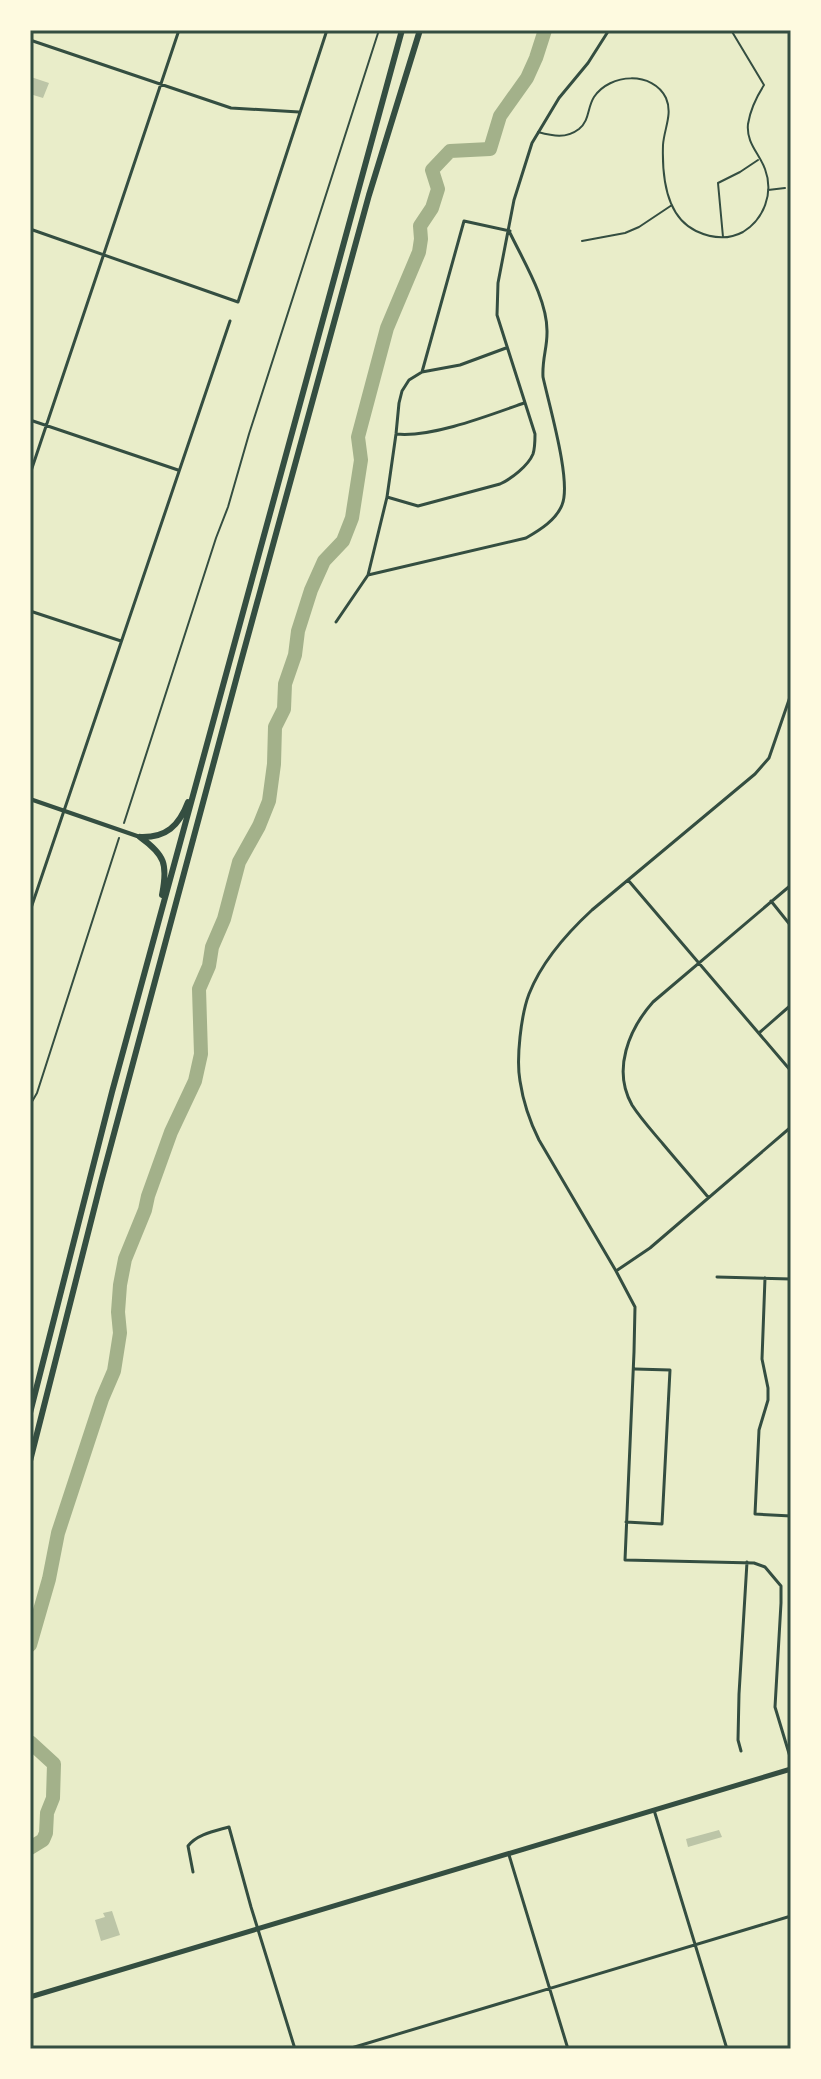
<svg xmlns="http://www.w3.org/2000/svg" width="821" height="2079" viewBox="0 0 821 2079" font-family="Signika,sans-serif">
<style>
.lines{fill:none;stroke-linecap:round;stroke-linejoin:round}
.river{stroke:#a3b18a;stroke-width:14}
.building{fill:#bcc5a7}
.path{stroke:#344e41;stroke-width:2}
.service{stroke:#344e41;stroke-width:2}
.minor{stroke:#344e41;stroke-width:3}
.tertiary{stroke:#344e41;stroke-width:4}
.secondary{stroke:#344e41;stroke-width:5}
.trunk{stroke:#344e41;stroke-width:6}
.neatline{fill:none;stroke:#344e41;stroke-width:3}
</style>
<rect width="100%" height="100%" fill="#e9edc9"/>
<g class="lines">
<path class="river" d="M30,1645l19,-66 9,-46 44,-134 12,-28 6,-38 -2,-21 2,-27 5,-26 20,-49 3,-14 23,-64 24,-51 6,-27 -2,-65 10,-23 3,-19 12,-28 15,-57 20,-36 10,-25 5,-37 1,-37 9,-18 1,-25 10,-29 3,-24 13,-41 13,-29 19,-20 9,-23 9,-58 -3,-23 29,-109 32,-76 2,-13 -1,-13 12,-18 6,-19 -6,-19 18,-19 40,-2 10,-33 27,-38 9,-20 9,-28
M30,1742l24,22 -1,34 -6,15 -1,20 -3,7 -13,8"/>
</g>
<path class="building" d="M31,77l18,6 -6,15 -13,-4z
M719,1830l3,7 -34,10 -2,-8z
M112,1911l8,24 -19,6 -6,-21 10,-3 -2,-4z"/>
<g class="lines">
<path class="path" d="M124,823l92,-285 12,-31 21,-73 130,-404
M30,1105l7,-12 82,-255"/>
<path class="service" d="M538,132c15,4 28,7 41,-3 11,-9 8,-21 15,-32 16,-24 59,-26 72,1 7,16 -2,31 -3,47 -1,30 3,72 33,86 15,7 32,9 47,1 21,-13 31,-39 22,-63 -6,-16 -19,-26 -17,-45 2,-13 9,-28 16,-39l-33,-55
M768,190l17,-2
M723,237l-5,-54 22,-11 18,-12
M582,241l43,-8 14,-6 33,-22"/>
<path class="minor" d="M30,40l201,68 68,4
M30,229l208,73 89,-272
M422,372l38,-7 46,-17
M30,420l148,50
M396,434c35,4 94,-19 128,-31
M30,474l149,-444
M387,497l31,9 82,-22c11,-5 28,-18 33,-30 2,-6 2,-14 2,-20l-38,-119 1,-32 16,-83 18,-57 27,-45 29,-35 21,-33
M368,575l158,-37c14,-8 30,-18 36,-33 10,-23 -13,-100 -19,-128 -1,-18 4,-28 4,-44 1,-32 -23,-71 -37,-100
M30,611l91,30
M336,622l32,-47 19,-78 9,-63 3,-31 3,-12 7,-11 13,-8 42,-151 46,10
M791,694l-22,64 -14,16 -163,136c-26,24 -50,51 -63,84 -8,21 -13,65 -9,87 3,20 10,41 19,59l77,131 34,-23 141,-121
M628,880l163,191
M771,901l20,25
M30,911l200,-590
M759,1033l32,-28
M708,1197c-15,-18 -30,-35 -45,-53 -10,-12 -22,-25 -31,-39 -20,-35 -3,-76 21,-103l138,-117
M616,1271l19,36 -1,45 -9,208 129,3 11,4 16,19v17l-6,104 16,53
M717,1277l74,2
M765,1278l-3,81 6,29v12l-9,30 -4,84 36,2
M626,1522l36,2 8,-154 -35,-1
M741,1751l-3,-11 1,-46 8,-132
M654,1810l73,239
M509,1855l59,194
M193,1872l-5,-26c9,-12 27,-15 41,-19l22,80 44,142
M348,2049l443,-133"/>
<path class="tertiary" d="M30,799l110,38"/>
<path class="secondary" d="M30,1997l761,-228"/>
<path class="trunk" d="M140,837c25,18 28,27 22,58
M140,837c26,1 39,-11 48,-35
M30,1413l82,-321 290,-1062
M30,1461l71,-279 139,-517 129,-470 51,-165"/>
</g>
<rect width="821" height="2079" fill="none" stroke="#fefae0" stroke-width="64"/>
<rect x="32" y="32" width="757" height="2015" class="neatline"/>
</svg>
